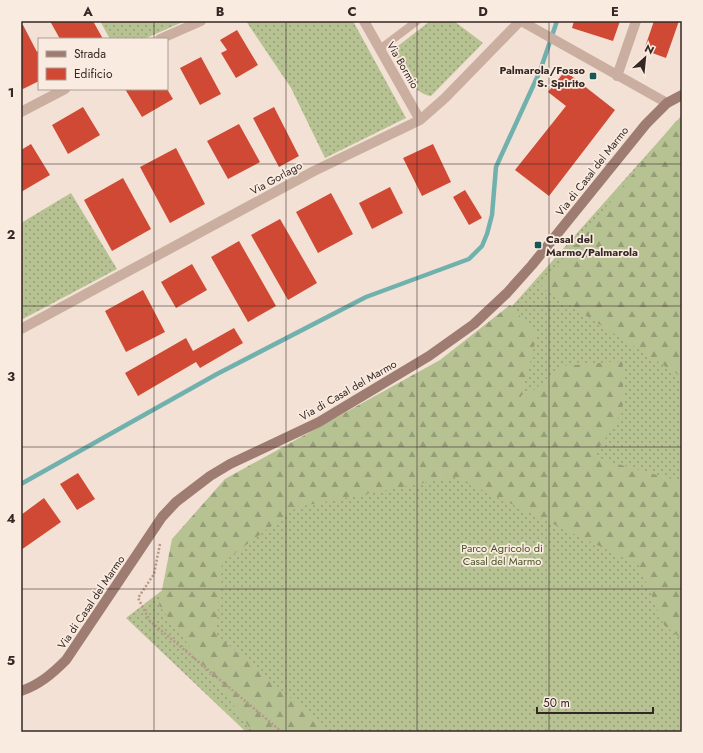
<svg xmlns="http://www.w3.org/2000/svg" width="703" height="753" viewBox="0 0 703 753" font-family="Jost,sans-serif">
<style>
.grass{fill:url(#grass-dots)}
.forest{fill:url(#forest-firs)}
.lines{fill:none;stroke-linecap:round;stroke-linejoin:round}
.stream{stroke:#71b1ad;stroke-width:4.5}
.building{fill:#d04934}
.path{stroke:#b6988a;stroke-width:2.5;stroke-dasharray:2 2;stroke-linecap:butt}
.service{stroke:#caaea0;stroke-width:8}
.minor{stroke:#caaea0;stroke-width:10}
.tertiary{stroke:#caaea0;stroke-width:10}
.secondary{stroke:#9e7c71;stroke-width:10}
.grid{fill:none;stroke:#342724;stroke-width:1;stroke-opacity:0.55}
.poi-dot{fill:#175755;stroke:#faebe0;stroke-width:1.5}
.labels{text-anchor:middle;stroke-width:3.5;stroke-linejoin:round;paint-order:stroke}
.street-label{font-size:11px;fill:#342724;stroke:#faebe0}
.poi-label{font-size:11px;font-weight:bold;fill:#342724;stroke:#faebe0;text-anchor:end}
.park-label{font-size:11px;fill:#485326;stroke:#faebe0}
.neatline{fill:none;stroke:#342724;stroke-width:1.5}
.grid-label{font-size:13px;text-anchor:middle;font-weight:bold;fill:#342724}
</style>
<defs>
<pattern id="grass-dots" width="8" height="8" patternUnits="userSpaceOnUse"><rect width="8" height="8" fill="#b7c293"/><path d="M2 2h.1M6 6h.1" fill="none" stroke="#969e78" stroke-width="1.8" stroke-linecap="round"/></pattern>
<pattern id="forest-firs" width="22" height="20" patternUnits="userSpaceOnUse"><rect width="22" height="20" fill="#b7c293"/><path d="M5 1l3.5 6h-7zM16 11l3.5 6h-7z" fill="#969e78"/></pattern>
</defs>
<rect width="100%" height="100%" fill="#f2e1d4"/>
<path class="grass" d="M100,21h85l-41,18h-34z
M246,21h107l53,97 -81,40 -34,-70z
M430,21h24l29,22 -52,53c-20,-3 -28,-27 -36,-43l3,-7z
M682,115v617h-436l-120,-114 340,-260z
M71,193l46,76 -96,51v-97z"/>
<path class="forest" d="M682,119v258l-141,-90 135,-166z
M510,305l27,30 -17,66 44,-35 59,-5v50l-30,46 89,25v157l-18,-14 -25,-60 -184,-88 -158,30 -75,56 -6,71 114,98h-77l-94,-127 13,-66 53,-60 215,-119z"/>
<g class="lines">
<path class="stream" d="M21,484l196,-110 149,-77 103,-38 13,-13 5,-12 5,-19 4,-48 44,-96 17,-50"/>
</g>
<path class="building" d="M50,21h43l10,18h-43z
M574,21h46l-7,20 -41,-13z
M654,21h25l-13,37 -22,-8z
M23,25l14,27 2,-2v31l-16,8 -2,-5v-58z
M237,30l21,35 -22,13 -15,-25 6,-3 -7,-10z
M201,57l20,37 -21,11 -20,-37z
M565,71l50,39 -66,86 -34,-26 51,-64 -18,-14z
M125,89h42l6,10 -31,18z
M83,107l17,28 -32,19 -16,-29z
M274,107l25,49 -20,11 -26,-49z
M239,124l21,38 -32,17 -21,-38z
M31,144l19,31 -29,17v-42z
M433,144l18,38 -29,14 -19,-38z
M176,148l29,56 -35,19 -30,-56z
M123,178l28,51 -39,22 -28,-51z
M390,187l13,26 -31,16 -13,-26z
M465,190l17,28 -13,7 -16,-28z
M331,193l22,41 -35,19 -22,-41z
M280,219l37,64 -29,17 -37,-65z
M239,241l37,65 -28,16 -37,-65z
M192,264l15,26 -31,18 -15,-26z
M143,290l22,42 -39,20 -21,-41z
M234,328l9,15 -43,25 -4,-6 -58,34 -13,-23 61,-35 7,13z
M78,473l17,26 -18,11 -17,-26z
M44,498l17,24 -40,28v-35z"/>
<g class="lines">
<path class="path" d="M160,544l-6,30 -16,24 12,23 132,111"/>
<path class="service" d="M380,49l37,-28"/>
<path class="minor" d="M364,21l56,99
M160,39l41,-18
M21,112l44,-23
M21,329l293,-158 106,-51 25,-22 75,-77"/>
<path class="tertiary" d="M521,21l146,82
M617,76l19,-55"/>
<path class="secondary" d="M21,691c18,-6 31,-17 45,-31l96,-143 14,-15 34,-26 20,-12 89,-42 110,-66 45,-32 33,-31 25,-28 114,-141 21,-21 15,-8"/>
</g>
<path class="grid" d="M154,21v18M286,21v711M417,21v711M549,21v711M154,89v643M21,164h661M21,306h661M21,447h661M21,589h661"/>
<g class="poi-dot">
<rect x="589" y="72" width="8" height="8" rx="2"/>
<rect x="534" y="241" width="8" height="8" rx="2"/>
</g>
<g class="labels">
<g class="street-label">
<text transform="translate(403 65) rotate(60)" y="4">Via Bormio</text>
<text transform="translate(592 171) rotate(-52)" y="4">Via di Casal del Marmo</text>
<text transform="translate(276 178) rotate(-29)" y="4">Via Gorlago</text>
<text transform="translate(348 390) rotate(-30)" y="4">Via di Casal del Marmo</text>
<text transform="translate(91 602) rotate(-56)" y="4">Via di Casal del Marmo</text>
</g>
<g class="poi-label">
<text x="585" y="74">Palmarola/Fosso<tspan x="585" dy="13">S. Spirito</tspan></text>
<text x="546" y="243" text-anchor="start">Casal del<tspan x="546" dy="13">Marmo/Palmarola</tspan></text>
</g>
<g class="park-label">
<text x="502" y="552">Parco Agricolo di<tspan x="502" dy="13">Casal del Marmo</tspan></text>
</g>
</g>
<rect width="703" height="753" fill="none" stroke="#faebe0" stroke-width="44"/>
<rect x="38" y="38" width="130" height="52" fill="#faebe0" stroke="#ab9d95"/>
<rect x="46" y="51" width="20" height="6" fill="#9e7c71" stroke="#ab9d95"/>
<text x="74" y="58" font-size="12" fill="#342724">Strada</text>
<rect x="46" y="68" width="20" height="12" fill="#d04934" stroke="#ab9d95"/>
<text x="74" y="78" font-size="12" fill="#342724">Edificio</text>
<g transform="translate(645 58) rotate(27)" stroke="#faebe0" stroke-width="3" paint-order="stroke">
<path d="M0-3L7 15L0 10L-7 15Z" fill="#342724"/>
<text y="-6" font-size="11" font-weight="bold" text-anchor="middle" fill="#342724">N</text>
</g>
<path d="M537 707v6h116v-6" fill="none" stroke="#342724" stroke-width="2"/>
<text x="543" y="707" font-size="12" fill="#342724" stroke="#faebe0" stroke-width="3" paint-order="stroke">50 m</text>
<rect x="22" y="22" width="659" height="709" class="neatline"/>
<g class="grid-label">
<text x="88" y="16">A</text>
<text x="220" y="16">B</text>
<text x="352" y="16">C</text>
<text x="483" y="16">D</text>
<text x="615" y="16">E</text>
<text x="11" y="97">1</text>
<text x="11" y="239">2</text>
<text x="11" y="381">3</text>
<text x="11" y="523">4</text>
<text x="11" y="665">5</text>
</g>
</svg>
